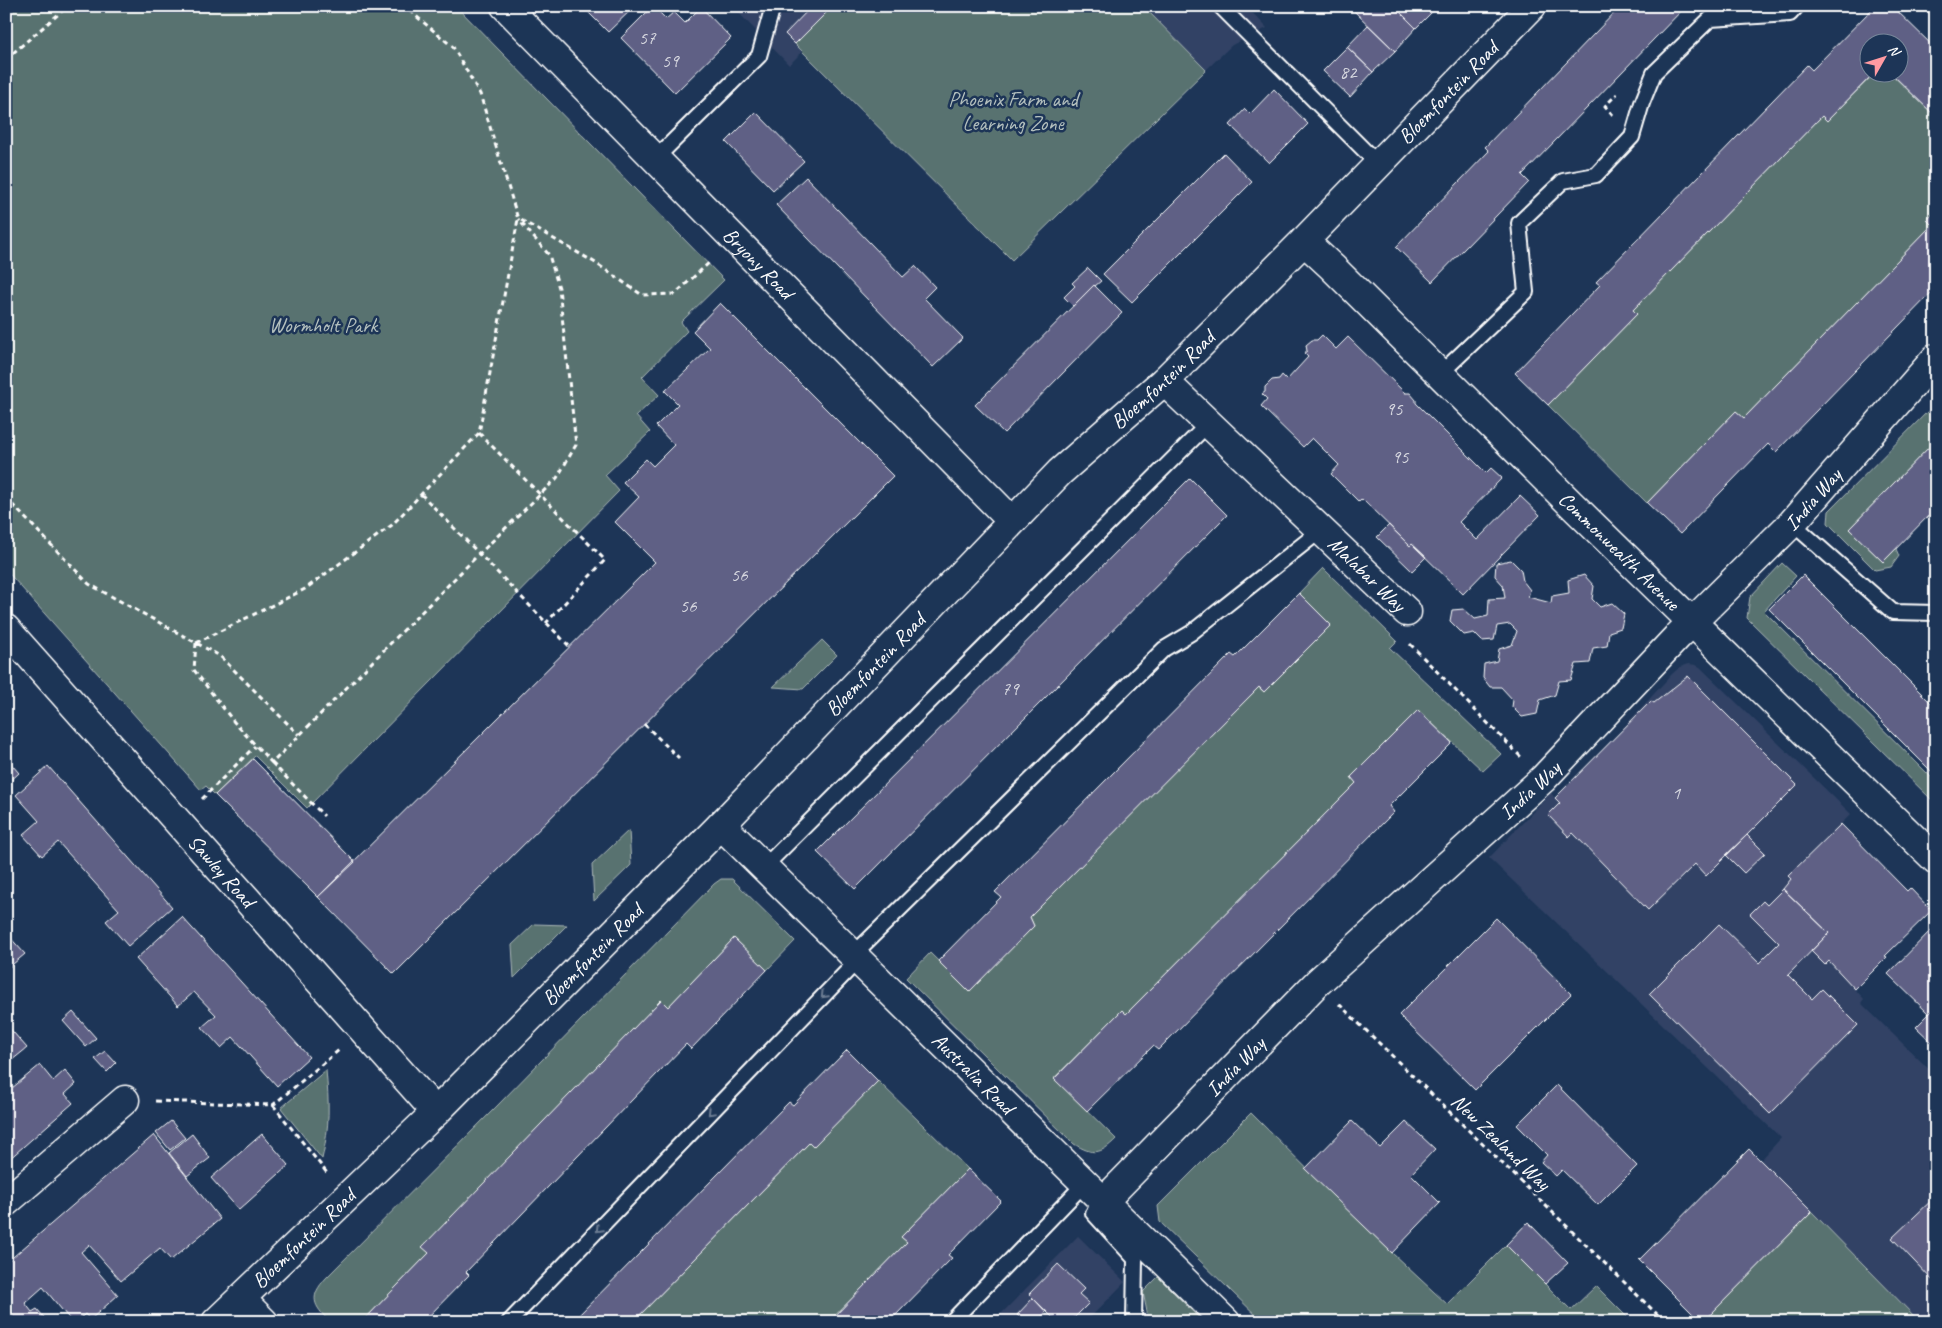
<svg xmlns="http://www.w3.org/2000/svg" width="1942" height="1328" viewBox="0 0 1942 1328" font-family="Caveat,sans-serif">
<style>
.built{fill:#314265}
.green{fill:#58726f;stroke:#acb8b7}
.building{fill:#5f6185;stroke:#fff}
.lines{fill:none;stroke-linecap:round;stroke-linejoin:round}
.lane-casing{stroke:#fff;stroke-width:18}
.street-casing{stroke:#fff;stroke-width:31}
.secondary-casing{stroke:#fff;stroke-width:31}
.path{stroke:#fff;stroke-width:3;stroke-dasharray:5 4;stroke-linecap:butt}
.lane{stroke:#1d3557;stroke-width:14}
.street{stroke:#1d3557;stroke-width:28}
.secondary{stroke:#1d3557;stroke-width:28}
.oneway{stroke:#6c7c92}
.labels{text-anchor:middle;stroke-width:5;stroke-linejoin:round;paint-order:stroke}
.number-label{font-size:19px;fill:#d7d8e0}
.street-label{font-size:21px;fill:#fff;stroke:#1d3557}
.park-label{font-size:21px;fill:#b4c0be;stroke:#1d3557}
</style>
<rect width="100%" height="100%" fill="#1d3557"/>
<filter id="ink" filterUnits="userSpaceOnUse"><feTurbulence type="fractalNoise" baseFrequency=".02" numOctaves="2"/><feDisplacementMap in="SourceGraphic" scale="10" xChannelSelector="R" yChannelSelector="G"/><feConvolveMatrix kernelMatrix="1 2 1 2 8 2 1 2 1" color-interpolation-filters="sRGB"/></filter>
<g filter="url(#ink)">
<path class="built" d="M732,6h101l-38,38 7,8 -13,13z
M1143,6h103l21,22 -35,17 -26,25z
M1689,664l7,1 4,2 151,147 -63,63 3,2 38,82 35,38 -3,4 75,73v246h-16l-160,-161 21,-23 -292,-280 62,-65 4,5 68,-70 49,-54 8,-7z
M1078,1236l47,46 -39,40h-93z"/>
<path class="green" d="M6,6h450l268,274 -43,42 6,9 -45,46 17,18 -23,21 14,16 -45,43 14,16 -312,317 -52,-52 -40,39 -9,-9 -5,4 -195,-220z
M833,6h310l63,64 -194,190 -217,-216z
M1875,73h15l46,44v93l-9,10 5,5 -188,193 -8,-7 -89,92 -99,-98 89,-91 -4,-4 189,-194 5,5z
M1936,403v37l-87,89 34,33 13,-13 3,7 -8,11 -16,3 -47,-47 1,-12z
M1782,563l14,13 -32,35 170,169 2,-1v25l-189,-186 3,-21z
M1323,568l74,73 -7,7 111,106 -18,17 -65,-61 -67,67 5,6 -230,231 -4,-4 -68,68 62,61c-16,16 -23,16 -42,5l-168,-166 24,-25 39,38 65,-65 -4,-9 228,-230 6,5 67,-67 -32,-32z
M822,640l15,15 -34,34 -30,-2z
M629,830l2,35 -37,36 -2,-36z
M721,879h11l63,62 -28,29 -33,-32 -66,69 -7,-7 -238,247 6,6 -65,67 2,2h-36c-17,-17 -21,-25 -4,-44l172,-173 216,-221z
M534,924l33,1 -53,53 -2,-33z
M326,1070c3,34 4,55 -4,89l-41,-51z
M878,1081l90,88 -67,68 6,5 -78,80h-196l176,-179 4,3z
M1251,1113l141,140 55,51 59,-59 65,65 25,-24 36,36h-369l-103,-100 -2,-16z
M1812,1212l108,110h-217z
M1158,1277l45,45h-54l-6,-30z"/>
<path class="building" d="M582,6h53l-27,26z
M653,6l13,13 8,-7 11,11 16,-16 30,31 -56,55 -54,-55z
M812,6h21l-38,38 -10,-10z
M1353,6h41l22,22 -21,23 -44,-43z
M1394,6h40l2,2 -20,20z
M1621,6h65l-164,169 7,7 -97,100 -36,-35 93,-96 -4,-4z
M1875,6h17l44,43v68l-46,-45h10v-30h-30v30h5l-48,49 -5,-5 -189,194 4,4 -89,91 -33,-32 85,-88 -4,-3 211,-217 5,5z
M1368,25l27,26 -22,21 -26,-25z
M1347,47l26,25 -23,25 -27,-26z
M1274,89l34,35 -39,39 -39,-38 15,-16 5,5z
M756,112l48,49 -31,29 -47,-48z
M1224,153l28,29 -120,120 -29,-28z
M806,177l97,100 12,-11 20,21 -11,11 39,40 -30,29 -157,-162z
M1936,210v78l-160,164 -8,-8 -88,90 -33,-31 89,-92 8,7 188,-193 -5,-5z
M1088,268l13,13 -6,5 -1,-1 -21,21 -9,-9 11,-11 -3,-3z
M1094,285l28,28 -118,120 -29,-28z
M720,303l173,173 -499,498 -76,-77 337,-335 -40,-40 24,-25 -16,-15 23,-23 7,7 21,-21 -18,-19 22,-22 -13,-13 45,-43 -17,-17z
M1322,335l14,14 12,-12 57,56h5l6,7v3l70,70 5,-5 11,10 -43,44 18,18 43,-44 20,19 -77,79 -51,-50 -2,2 -48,-47 -3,3 -28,-28 8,-9 -27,-27 -9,9 -42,-41 6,-7 -5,-5 3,-2v-5l7,-7 7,-1 3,-4 5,5 21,-23 -4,-4 3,-2 -1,-6 6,-5h5z
M1936,440v68l-53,54 -34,-33z
M1190,478l37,37 -372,374 -38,-37z
M1389,525l21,21 2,-2 14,13 -14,14 -35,-34z
M1511,560l10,10 2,11 7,9 -2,7 23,6 1,-7 17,-3 -1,-13 16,-5 10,11 -2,13 8,8 12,-4 12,11 -3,14 -12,4 -2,14 -14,2 -3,15 -14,1 -5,16 -12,1 -4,14 -15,5 -3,14 -15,3 -10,-10 1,-7 -12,-13h-11l-7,-9 1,-14 13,-3 2,-12 13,-4 5,-14 -7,-7 -13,2 -3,14 -12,1 -8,-8 -10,2 -14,-14 2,-11 12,-1 11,10 13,-3 1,-17 16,-1 -2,-13 -8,-9 1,-13z
M1803,575l130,130 3,-3 -1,73 -166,-166z
M1299,593l32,32 -67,67 -5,-5 -229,230 4,9 -65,66 -31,-31 63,-64 -6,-5 236,-238 4,3z
M1688,676l109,109 -91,91 -11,-12 -47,46 -75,-77 -4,4 -21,-22 12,-12 -5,-5 96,-97 3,2z
M1418,710l34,33 -63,63 5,6 -236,238 -5,-4 -66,65 -33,-32 68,-69 4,4 230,-231 -5,-6z
M6,758l13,15 -13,12z
M253,759l102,103 -37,35 -103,-102z
M48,766l124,141 -44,39 -22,-25 13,-11 -61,-68 -16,14 -19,-21 16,-14 -23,-26z
M1841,824l66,67 3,-3 19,20 4,-4 2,3 -50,49 2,1 -32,32 -26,-28 -4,4 -14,-14 18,-18 -46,-44 8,-10 -3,-3z
M1747,835l18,18 -21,20 -18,-18z
M1783,889l46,44 -41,42 24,24 10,-10 36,36 -88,89 -121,-120 70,-70 40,39 20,-20 -29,-29 13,-13 4,4z
M182,917l127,140 -32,29 -44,-49 -12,11 -19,-21 14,-12 -22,-23 -16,14 -42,-47z
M1496,918l75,76 -96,96 -76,-75z
M1936,925v82l-7,7 -41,-40z
M6,933l19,21 -18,15h-1z
M734,938l33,32 -76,79 -5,-5 -220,228 3,3 -46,47h-57l-2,-2 65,-67 -7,-6 239,-247 7,7z
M1936,1007v39l-20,-19z
M73,1012l23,26 -10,9 -23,-26z
M6,1024l21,24 -21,17z
M847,1050l31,31 -65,66 -4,-4 -176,179h-61l217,-220 4,3z
M105,1051l11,12 -9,9 -12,-13z
M40,1065l13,16 12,-11 11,14 -11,10 8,9 -66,58 -1,-68z
M1557,1085l80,81 -39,39 -36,-35 -6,6 -15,-14 6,-7 -30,-30z
M171,1121l14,17 -15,12 -14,-17z
M1352,1121l28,27 26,-26 29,27 -24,25 29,29 -48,50 -87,-84z
M192,1134l18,24 -23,18 -18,-23z
M262,1134l27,31 -50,45 -28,-32z
M154,1135l66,84 -49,41 -11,-12 -39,33 -32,-36 -8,7 37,43 -28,25 -5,-6 -8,8h-5l-29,-35 -18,16 7,9 5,-3 11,13h-42v-59z
M1749,1149l63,63 -109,110h-2l-62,-62z
M968,1169l33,32 -53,54 4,3 -63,64h-60l78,-80 -6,-5z
M1936,1196v88l-44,-46z
M1528,1222l40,41 -23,21 -39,-39z
M1058,1264l26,25 -5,5 10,9 -19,19h-13l-28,-28z
M1033,1298l13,14 -10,10h-12l-7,-7z"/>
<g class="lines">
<defs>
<path id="lane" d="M1220,6l158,158
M655,159l104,-103 14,-50
M1440,374l86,-82 -7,-69 44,-42 33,-6 36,-38 10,-34 12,-30 56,-54 80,-5 7,-8
M1792,523l101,89 43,1
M764,867l445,-444
M853,955l311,-306 27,-16 130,-103
M1104,1201l-11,12 42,46 -1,63
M509,1322l349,-362
M951,1322l134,-139"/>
<g id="street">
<path id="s1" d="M505,6l507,515"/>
<path id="s2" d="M1304,241l28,26 239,237 365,356"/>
<path id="s3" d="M1164,381l243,231"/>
<path id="s4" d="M6,629l430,483"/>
<path id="s5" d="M721,825l505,497"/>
<path id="s6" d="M1104,1201l213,-218 226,-204 135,-143 114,-113 144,-165"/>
<path d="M6,1202l119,-102"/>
</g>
<g id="secondary">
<path d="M241,1299l23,23"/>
<path id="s7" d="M216,1322l220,-210 285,-287 339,-353 104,-91 140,-140 228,-235"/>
</g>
</defs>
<use href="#lane" class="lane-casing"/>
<use href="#street" class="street-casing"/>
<use href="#secondary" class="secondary-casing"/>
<path class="path" d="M6,59l62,-53
M1613,115l-8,-9 12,-12
M521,220l73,42 48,33 33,-1 36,-33
M479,433l126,127 -59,63
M421,494l149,153
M6,498l83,86 131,72 79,79
M196,643l-2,27 40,52 38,41 203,-205 82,-80 19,-33 -17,-157 -10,-33 -31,-36
M196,643l109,-54 87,-64 87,-92 39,-214 -38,-125 -27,-47 -49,-41
M1410,644l111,113
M644,724l35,34
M272,763l52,53
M202,799l53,-53
M1339,1004l326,318
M155,1101l118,4 66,-55
M273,1105l54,68"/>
<use href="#lane" class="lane"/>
<use href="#street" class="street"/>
<use href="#secondary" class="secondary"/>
</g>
<defs><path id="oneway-chevron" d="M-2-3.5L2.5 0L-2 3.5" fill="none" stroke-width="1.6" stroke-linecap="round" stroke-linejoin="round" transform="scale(1.25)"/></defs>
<g class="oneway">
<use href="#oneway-chevron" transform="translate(824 995) rotate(134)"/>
<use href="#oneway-chevron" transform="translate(711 1112) rotate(134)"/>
<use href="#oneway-chevron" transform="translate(599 1229) rotate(134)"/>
</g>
</g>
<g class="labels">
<g class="number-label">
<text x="647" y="44">57</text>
<text x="670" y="67">59</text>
<text x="1348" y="78">82</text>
<text x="1394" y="415">95</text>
<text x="1400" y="463">95</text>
<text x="739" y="581">56</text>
<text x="688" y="612">56</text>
<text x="1010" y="695">79</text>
<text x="1676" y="799">1</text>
</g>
<g class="street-label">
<text dy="7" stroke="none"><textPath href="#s7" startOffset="1741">Bloemfontein Road</textPath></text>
<text dy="7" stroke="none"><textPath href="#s1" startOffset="361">Bryony Road</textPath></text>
<text dy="7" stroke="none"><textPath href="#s7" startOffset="1336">Bloemfontein Road</textPath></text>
<text dy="7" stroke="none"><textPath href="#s6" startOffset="998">India Way</textPath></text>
<text dy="7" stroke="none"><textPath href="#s2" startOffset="442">Commonwealth Avenue</textPath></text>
<text dy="7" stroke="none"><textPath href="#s3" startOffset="280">Malabar Way</textPath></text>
<text dy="7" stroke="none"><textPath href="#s7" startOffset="931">Bloemfontein Road</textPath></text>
<text dy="7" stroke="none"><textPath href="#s6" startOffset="592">India Way</textPath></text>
<text dy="7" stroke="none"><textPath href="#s4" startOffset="324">Sawley Road</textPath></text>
<text dy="7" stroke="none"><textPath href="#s7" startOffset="526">Bloemfontein Road</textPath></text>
<text dy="7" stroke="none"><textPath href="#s6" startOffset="188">India Way</textPath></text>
<text dy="7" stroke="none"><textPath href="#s5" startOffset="354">Australia Road</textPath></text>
<text transform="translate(1501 1142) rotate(44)" y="7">New Zealand Way</text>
<text dy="7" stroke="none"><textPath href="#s7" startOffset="121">Bloemfontein Road</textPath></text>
</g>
<g class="park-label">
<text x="1013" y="106">Phoenix Farm and<tspan x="1013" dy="24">Learning Zone</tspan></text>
<text x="323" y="332">Wormholt Park</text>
</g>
</g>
<rect width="1942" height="1328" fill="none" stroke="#1d3557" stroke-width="25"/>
<rect x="12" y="12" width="1917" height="1303" fill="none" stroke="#fff" stroke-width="2" filter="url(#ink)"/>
<g transform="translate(1884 58) rotate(51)"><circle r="24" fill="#1d3557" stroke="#77869a"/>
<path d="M0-4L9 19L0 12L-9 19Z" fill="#ff9aa2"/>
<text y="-8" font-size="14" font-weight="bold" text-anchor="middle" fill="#ffffff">N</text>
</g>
</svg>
